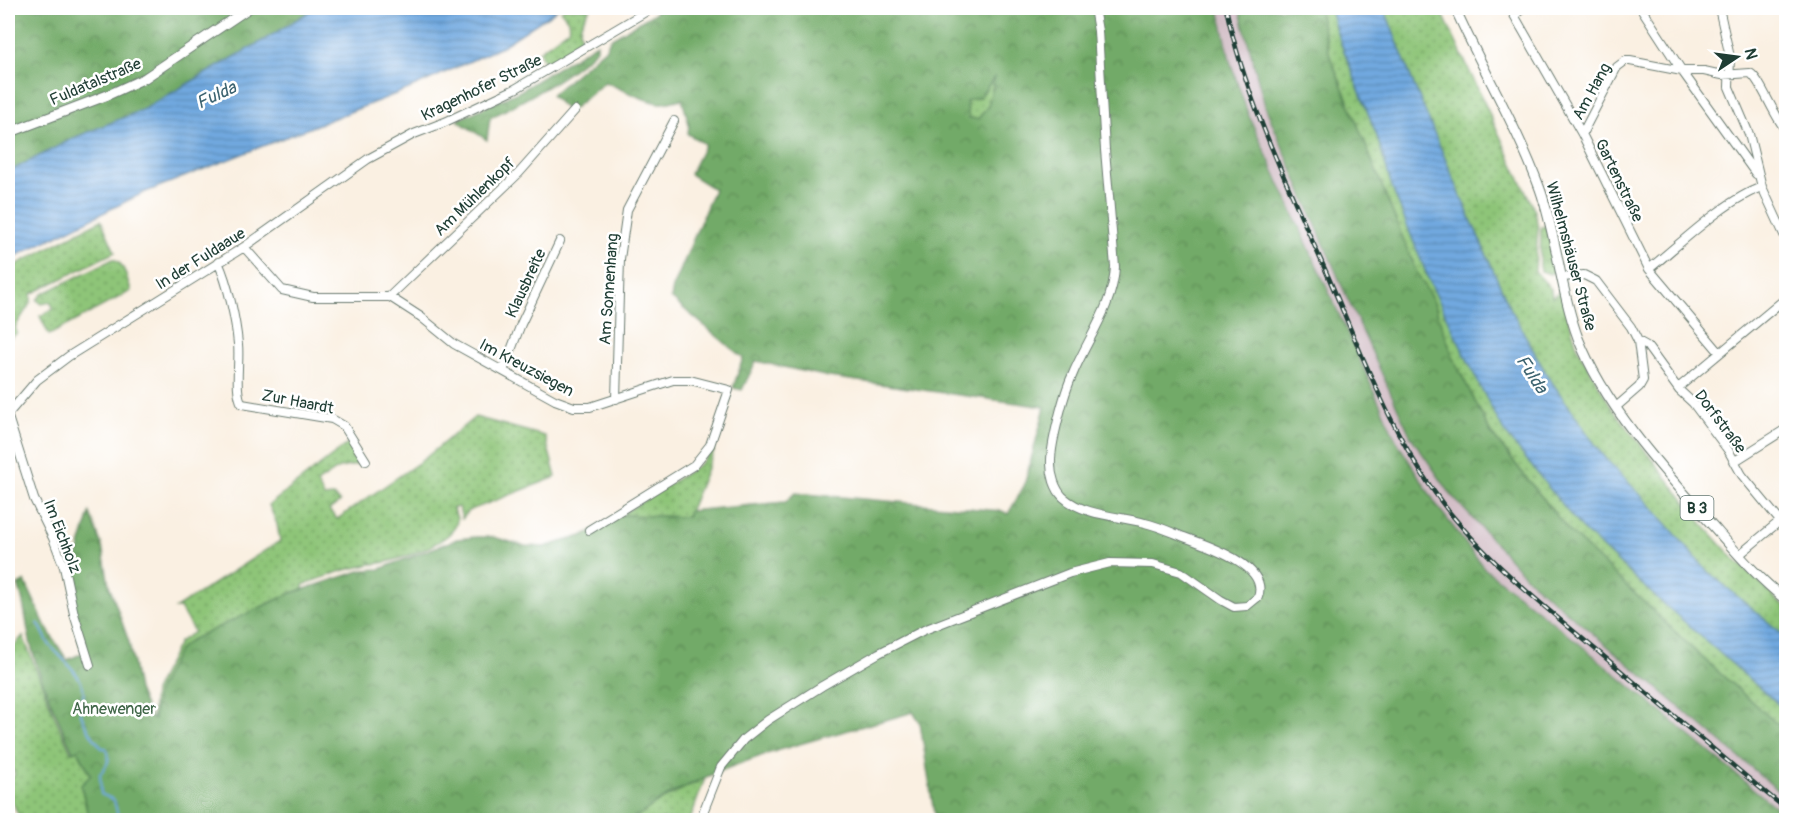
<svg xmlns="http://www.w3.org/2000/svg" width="1794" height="828" viewBox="0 0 1794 828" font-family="Pangolin,sans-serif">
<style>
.industrial{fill:#d2bdc6}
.grass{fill:url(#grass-dots);stroke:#568156;stroke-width:1.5}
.forest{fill:url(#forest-crowns);stroke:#48744e;stroke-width:1.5;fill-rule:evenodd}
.water{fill:url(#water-rules);stroke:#48738a;stroke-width:1.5}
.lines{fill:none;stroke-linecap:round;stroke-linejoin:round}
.stream{stroke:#71a9e0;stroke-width:2}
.minor-casing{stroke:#6c7c71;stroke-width:10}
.major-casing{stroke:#6c7c71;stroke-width:11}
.minor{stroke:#fff;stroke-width:8}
.major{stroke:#fff;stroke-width:9}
.rail-casing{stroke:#1f3d34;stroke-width:4.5}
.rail{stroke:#fff;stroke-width:2;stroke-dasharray:7;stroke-linecap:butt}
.labels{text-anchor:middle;stroke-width:5;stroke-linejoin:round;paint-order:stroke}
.shield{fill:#fff;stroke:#627771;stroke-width:1.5}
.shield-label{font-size:15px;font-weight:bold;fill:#1f3d34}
.street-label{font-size:16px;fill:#1f3d34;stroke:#fff}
.park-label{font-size:16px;fill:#406648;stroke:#fff}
.water-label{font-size:18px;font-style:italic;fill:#3c6370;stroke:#fff}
</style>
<defs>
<pattern id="grass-dots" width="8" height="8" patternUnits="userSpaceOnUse" patternTransform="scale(1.5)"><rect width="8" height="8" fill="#8ec578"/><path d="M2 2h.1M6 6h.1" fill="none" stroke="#73a163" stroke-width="1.8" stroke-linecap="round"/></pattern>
<pattern id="forest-crowns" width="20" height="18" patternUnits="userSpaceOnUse" patternTransform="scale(1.5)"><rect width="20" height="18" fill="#72aa68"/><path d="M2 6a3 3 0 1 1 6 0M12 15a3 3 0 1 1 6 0" fill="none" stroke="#5d8c56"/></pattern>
<pattern id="water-rules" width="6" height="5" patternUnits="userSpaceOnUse" patternTransform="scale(1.5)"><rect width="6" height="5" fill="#71a9e0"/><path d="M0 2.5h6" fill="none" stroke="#5c8bb6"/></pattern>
</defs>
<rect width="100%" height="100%" fill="#fff"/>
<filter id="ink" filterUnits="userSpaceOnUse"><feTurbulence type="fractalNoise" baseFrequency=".0167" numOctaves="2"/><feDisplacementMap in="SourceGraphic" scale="12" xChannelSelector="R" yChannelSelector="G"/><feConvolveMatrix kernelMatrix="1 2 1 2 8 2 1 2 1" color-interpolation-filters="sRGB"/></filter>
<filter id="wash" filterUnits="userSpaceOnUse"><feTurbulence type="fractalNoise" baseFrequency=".008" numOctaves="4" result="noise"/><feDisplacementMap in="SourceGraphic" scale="24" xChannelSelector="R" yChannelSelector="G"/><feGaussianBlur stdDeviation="1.35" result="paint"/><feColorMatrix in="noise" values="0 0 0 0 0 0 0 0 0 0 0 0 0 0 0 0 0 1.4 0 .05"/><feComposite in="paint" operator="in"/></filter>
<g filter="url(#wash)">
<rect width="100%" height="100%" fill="#faf0e2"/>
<path class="industrial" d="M1219,8h20l26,98 83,194 63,137 41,59 74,81 260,220v19l-216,-180 -86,-68 -46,-61 -41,-65 -149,-328 -18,-53z"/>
<path class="grass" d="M564,8h26c-7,11 -14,20 -7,34l-37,24 -7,-15 30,-22 -1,-9 -7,-9z
M1318,8h12l6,22 41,106 16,54 36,90 51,106 24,45 77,97 66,61 139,122v21l-90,-80 -129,-123 -76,-96 -37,-73 -20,-57 -18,-32 -86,-215z
M1384,8h56l95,203 3,18 -3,42 16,18 1,8 8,-6 18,58 34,59 90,115 34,38 38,35v2l12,9v30l-79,-66 -53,-62 -51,-53 -56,-81 -38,-69 -41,-93 -54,-128z
M996,74l-8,32 -10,13 -9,-1 -3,-17 14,-4z
M101,220l14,32 -84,42v8l-16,25 2,6 -9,7v-71z
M1546,226l10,45 -6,3 -9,-3 -1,-5 1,-39z
M113,259c12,4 14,21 18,32l-82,44 -9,-19 14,-7 -4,-7 -8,2 -5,-4 5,-6z
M475,417l70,19 11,41 -88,34 -6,8 -3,-12 -7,1c2,3 5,7 5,12 -1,23 -65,43 -84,44l-3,-3 2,3 -31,7 -38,14v4l-14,5 -98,46 -34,52 -3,27 -2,-1 2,-27 25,-49 15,-10 -14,-24h-4l104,-67 -3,-17 -8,-19 80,-62 6,8 2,14 -18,3 -22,15 7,14 9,-1 7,6 -11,8 8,9 87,-60z
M712,450l2,1 -27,66 -66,-2 78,-50z
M23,636l31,79 17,37 6,-3 14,27 -10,10 8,34h-68l-13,-27v-11l7,-7 -7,-13v-109z
M705,778l-15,42h-58l29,-20z"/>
<path class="forest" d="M8,8h307l-51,32 -122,70 -66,27 -68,35z
M658,8h561l11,53 18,53 149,328 41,65 46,61 86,68 216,180v4h-851l-15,-97 -7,-11c-84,25 -174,43 -251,87 -10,6 -20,15 -30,21h-543l-8,-35 10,-10 -13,-25 -5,2c-15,-33 -30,-65 -40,-99 -7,-23 -7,-47 -15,-68l7,-4 21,46 21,33 16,-7c-9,-27 -12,-61 -7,-90 3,-16 9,-33 14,-50l12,33 7,39 20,57 9,48 12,28 4,1 3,-27 22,-43 12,-9 98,-46 74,-24 17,-1 77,-30 19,-2h17l32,9 19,1 38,-11 39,-21 66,2 2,-6 96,-9 10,-9 207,18 6,3 16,-28 21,-79 -216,-30 -73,-16 -14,29 -9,-2 10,-30 -72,-60 2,-10 41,-99 -24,-15 15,-30 -17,-10 1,-10 -7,-25c-8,1 -15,5 -23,4 -16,-2 -39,-15 -54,-21l-36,30 -18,-17 55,-47 4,-9 45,-26zM995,76l-7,30 -10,13 -9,-1 -3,-17 14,-4z
M1239,8h79l12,48 86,215 18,32 20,57 37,73 76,96 129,123 90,80v65l-260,-220 -74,-81 -41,-59 -63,-137 -83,-194z
M597,43v6c-31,30 -69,49 -107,69l-3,22 -30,-20 63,-29z"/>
<path class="water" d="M315,8h243l-7,6 -50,33 -90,41 -268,105 -135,67v-88l68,-35 66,-27 122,-70z
M1330,8h54l30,77 54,128 41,93 38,69 56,81 51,53 53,62 79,66v74l-139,-122 -66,-61 -77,-97 -24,-45 -51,-106 -36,-90 -16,-54 -41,-106z"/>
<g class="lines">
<path class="stream" d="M38,623c4,6 7,14 11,21 12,15 47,40 30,60 1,15 13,33 23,44h4c6,10 1,18 -6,26l1,20 13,6 5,20"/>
</g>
</g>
<g filter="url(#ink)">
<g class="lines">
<defs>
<path id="minor" d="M1510,8l72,126 67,135 71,84
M1641,8l41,63 74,103
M1719,8l11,49 -1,30 20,47 13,53 24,52
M1515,15l8,-7
M1582,134l35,-67 8,-6h5l52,10h22l18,4 28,-2c10,5 24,44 36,57
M244,247l38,43 31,7h77l31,20 33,27 101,56 19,7h16l83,-27h17l39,10 -19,55 -16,20 -105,65
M218,262c10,21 18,59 20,82 2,17 -4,47 4,60l90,15 12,7 22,35
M1649,269c31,-25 76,-69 113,-82
M1563,277l21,-2 12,6 35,46 7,14 5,39 -4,7 -23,20
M389,297l130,-124 56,-63
M1638,341l9,5 32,44 14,13 35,47 14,25 38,46
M503,371l18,-47 39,-83
M1678,388l108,-90
M616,399l4,-140 7,-49 47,-89
M8,414l29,-34 32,-24 175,-109 124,-88 46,-25 31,-12 70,-33 137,-81
M8,417l26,82 19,39 11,29 10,47 16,51
M1735,461l51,-32
M1739,555l41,-34 6,-3
M700,820l21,-53 23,-28 24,-19 54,-34 57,-33 45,-23 146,-57 40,-10 43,1 28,8 40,28 13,7 13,-1 11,-9c12,-32 -53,-52 -74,-60 -13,-5 -26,-11 -39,-14 -25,-7 -61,-7 -82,-26 -8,-8 -12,-22 -12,-33 -1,-18 13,-71 21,-88 15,-37 41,-69 43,-109l-10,-117 -7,-119 -4,-23"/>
<path id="major" d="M1455,8c27,61 62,118 85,181 17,48 20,101 38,149 27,69 86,133 135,188 23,26 46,53 73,74
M8,133l100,-38 37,-17 104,-70"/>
</defs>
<use href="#minor" class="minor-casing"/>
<use href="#major" class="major-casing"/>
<use href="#minor" class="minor"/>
<use href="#major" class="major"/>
<defs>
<path id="rail" d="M1226,8c20,93 63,180 102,268 35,81 66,167 122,237 43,53 98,97 151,141 61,52 123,105 185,155"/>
</defs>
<use href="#rail" class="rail-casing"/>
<use href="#rail" class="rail"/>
</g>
</g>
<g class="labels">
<rect class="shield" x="1680.5" y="496" width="33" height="24" rx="4.5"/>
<g class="shield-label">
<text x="1697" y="513">B 3</text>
</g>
<g class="street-label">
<text transform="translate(95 81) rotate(-23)" y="6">Fuldatalstraße</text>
<text transform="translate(481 87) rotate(-26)" y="6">Kragenhofer Straße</text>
<text transform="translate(1591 91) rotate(-61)" y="6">Am Hang</text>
<text transform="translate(1620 180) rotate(64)" y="6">Gartenstraße</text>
<text transform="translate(474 196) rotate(-44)" y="6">Am Mühlenkopf</text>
<text transform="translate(1572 256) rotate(75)" y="6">Wilhelmshäuser Straße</text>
<text transform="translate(200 258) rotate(-32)" y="6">In der Fuldaaue</text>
<text transform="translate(525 283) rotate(-65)" y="6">Klausbreite</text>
<text transform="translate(608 289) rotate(-86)" y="6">Am Sonnenhang</text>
<text transform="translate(527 367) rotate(28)" y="6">Im Kreuzsiegen</text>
<text transform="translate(298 401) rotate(11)" y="6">Zur Haardt</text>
<text transform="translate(1721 421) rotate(53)" y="6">Dorfstraße</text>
<text transform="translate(63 536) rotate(69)" y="6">Im Eichholz</text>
</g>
<g class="park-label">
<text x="114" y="714">Ahnewenger</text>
</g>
<g class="water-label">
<text transform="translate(216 95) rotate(-25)" y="6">Fulda</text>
<text transform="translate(1532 374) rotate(57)" y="6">Fulda</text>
</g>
</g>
<rect width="1794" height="828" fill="none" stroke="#fff" stroke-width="30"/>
<g transform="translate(1737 57) rotate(77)" stroke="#ffffff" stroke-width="4.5" paint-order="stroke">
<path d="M0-4.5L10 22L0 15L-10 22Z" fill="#1f3d34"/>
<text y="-9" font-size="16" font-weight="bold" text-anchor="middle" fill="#1f3d34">N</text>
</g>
</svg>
